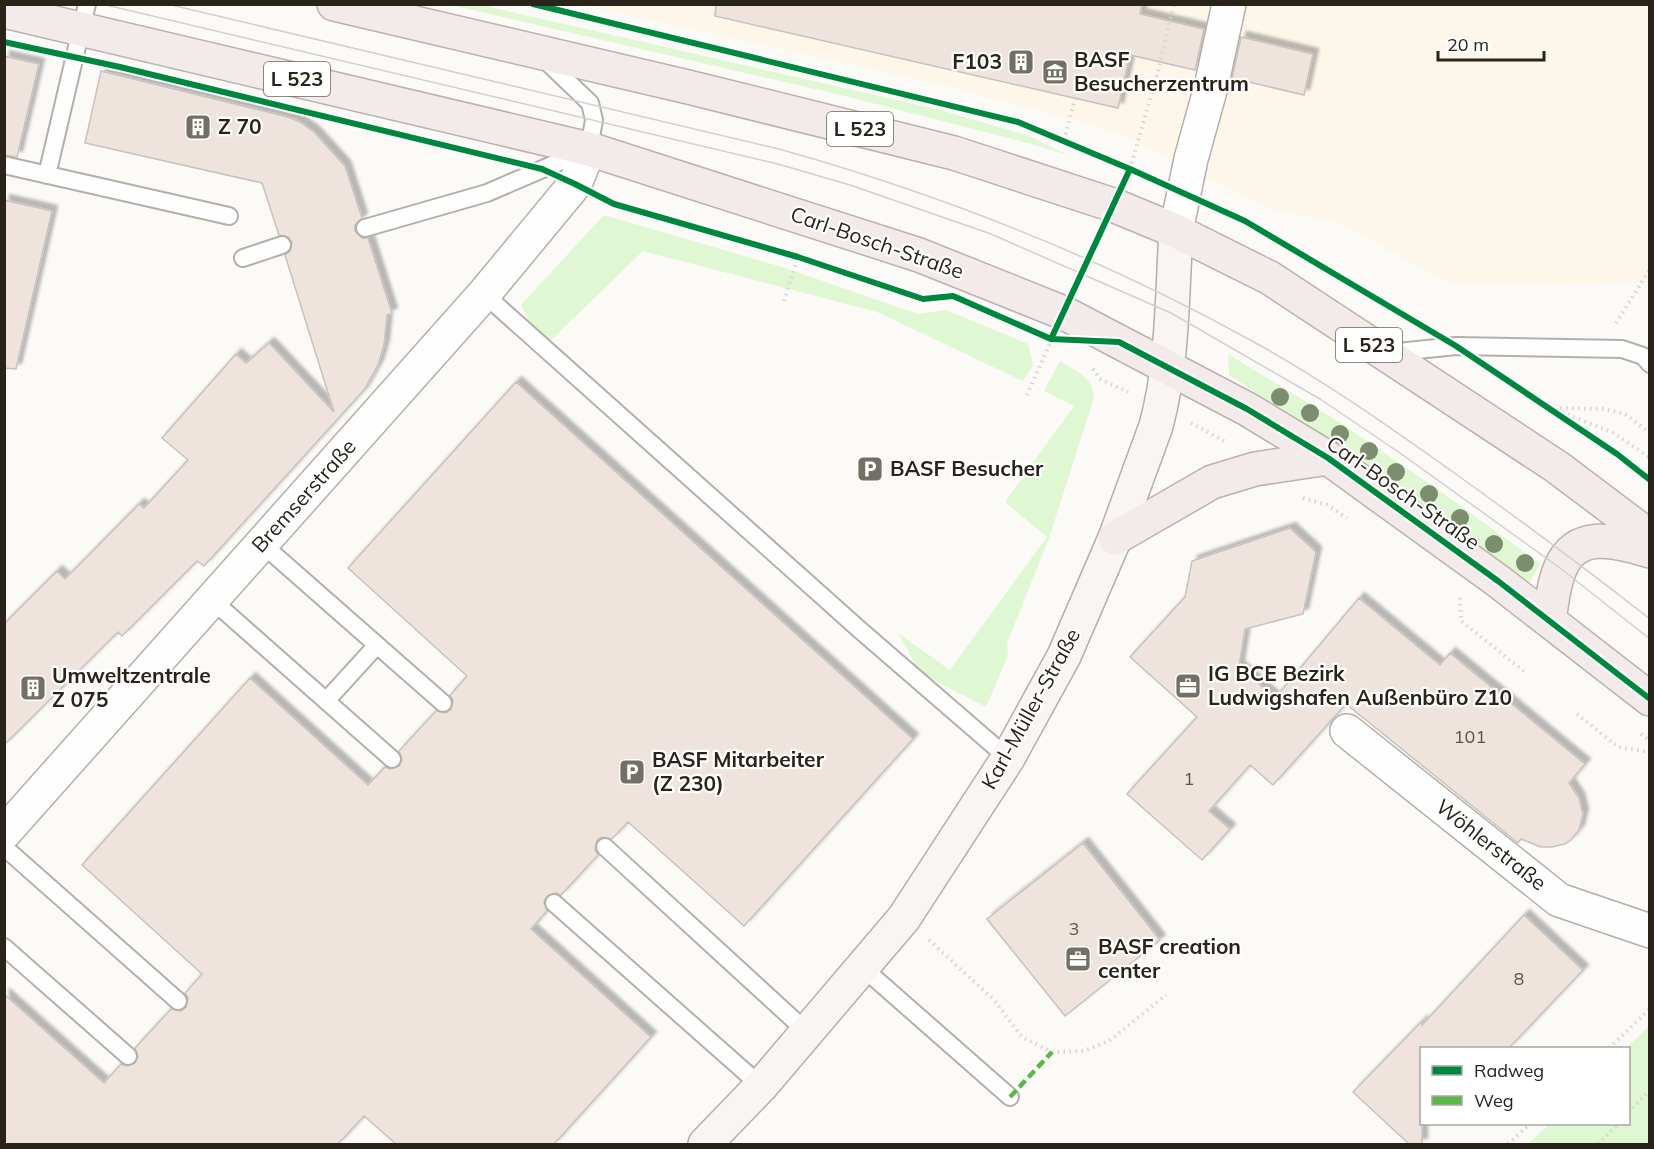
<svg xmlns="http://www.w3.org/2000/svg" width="1654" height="1149" viewBox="0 0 1654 1149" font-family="Mulish,sans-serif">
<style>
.built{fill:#fdf7ea}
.green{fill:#dff7d2}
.building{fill:#efe3de;stroke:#c8c1be;stroke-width:1.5;filter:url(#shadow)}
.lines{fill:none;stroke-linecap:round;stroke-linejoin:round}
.lane-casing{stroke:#b3b0aa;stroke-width:20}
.street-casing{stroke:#b3b0aa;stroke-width:36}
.secondary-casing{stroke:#b3b0aa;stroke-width:36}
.primary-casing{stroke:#bdb1ae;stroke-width:36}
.path{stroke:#d6d5d4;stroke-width:4;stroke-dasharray:1.5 4.5;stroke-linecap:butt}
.lane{stroke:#fffefe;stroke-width:16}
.street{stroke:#fffefe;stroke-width:33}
.secondary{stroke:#f8f5f4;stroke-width:33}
.primary{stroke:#f2ebea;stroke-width:33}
.tram{stroke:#d1d0cf;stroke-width:1.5}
.quiet{stroke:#58b947;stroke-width:4.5;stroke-dasharray:9 4.5;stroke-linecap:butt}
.cycleway-casing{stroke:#fff;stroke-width:10}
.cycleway{stroke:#00873e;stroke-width:6}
.tree{fill:#7d8d6f}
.labels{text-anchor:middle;stroke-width:4.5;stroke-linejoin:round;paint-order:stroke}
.number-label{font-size:18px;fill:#5a544b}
.shield{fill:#fff;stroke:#69665f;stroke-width:1.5}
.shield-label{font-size:20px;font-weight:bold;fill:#29241a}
.poi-label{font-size:21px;font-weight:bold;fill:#29241a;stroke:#fff;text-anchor:start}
.street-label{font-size:21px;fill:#29241a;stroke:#fff}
</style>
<defs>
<filter id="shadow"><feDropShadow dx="5.5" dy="-5.5" stdDeviation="1.5" flood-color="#0004"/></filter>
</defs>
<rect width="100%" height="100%" fill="#fcfaf7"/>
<path class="built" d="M582,5h1067v278l-195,3 -114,-63 -73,-15 -155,-77 -161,-44z"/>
<path class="green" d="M450,5h31l460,105 88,26 41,20 -42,-13 -187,-48z
M604,215l178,52 136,47 28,-4 82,34 5,21 -10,16 -146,-69 -234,-61 -95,92 -15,-14 -12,-24z
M1228,354l108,66 100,68 105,76 -12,19c-99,-72 -198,-141 -300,-208z
M1060,361c17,11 33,16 34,37l-45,140 -42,105 1,13 -22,51 -66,-34 -22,-40 52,37 97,-133 -42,-35 69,-96 -30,-15z
M1649,1026v118h-121l21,-20h79v-76h-2z"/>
<path class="building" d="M716,4h426l-2,10 64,15 -9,41 -65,-15 -12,53 -403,-92z
M1241,37l72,17 -9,41 -72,-17z
M4,56l35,8 -22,93 -13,-2z
M101,71l187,46 12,5 14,10 31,34 17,52 -7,7v6l7,7h6l24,75 -5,2 -3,30 -6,20 -14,25 -160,176 -7,-5 -75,75 -4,-4 -114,113v-121l53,-53 8,8 74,-75 5,4 44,-48 -26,-22 74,-84 10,9 23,-20 65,69 -49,-157 5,-4 2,-9 -4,-5 -9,-2 -17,-52 -177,-40z
M4,200l48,11 -36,158 -12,-1z
M516,382l397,357 -169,187 -116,-104 -16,17 -10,-2 -5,3 -2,10 3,5 -37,40 -5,-2 -9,3 -3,6 3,9 -16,18 120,108 -97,107h-158l-32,-28 -26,28h-334v-150l100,89 17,-19 6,2 8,-3 3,-6 -3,-9 36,-39 10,2 5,-4 2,-9 -3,-5 17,-19 -120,-109 168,-187 118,107 17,-18 5,2 9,-3 3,-6 -3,-9 37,-40 10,2 5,-4 2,-9 -3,-5 17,-19 -119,-108z
M1290,528l26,24 -13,62 -58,15 -6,37 36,32 84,-100 81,67 10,-12 135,111 -16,19 10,15 4,16 -4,16 -8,10 -6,4 -13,3h-11l-20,-8 -3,4 -172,-139 -73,81 -23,-20 -41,46 21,18 -28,31 -75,-66 70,-77 -67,-60 55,-60 7,-36z
M1083,843l77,97 -95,76 -78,-97z
M1524,915l59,55 -74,78h-87v96h-13l-56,-52 69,-71v4z"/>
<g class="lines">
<defs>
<path id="lane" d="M4,165l225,51
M47,175l40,-171
M365,228l122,-35 102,-44 5,-29 -4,-17 -47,-45
M243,258l39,-13
M484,294l376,336 148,128
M1388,353l68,-7 166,3 21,7 7,8
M262,544l181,159
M212,600l180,159
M326,701l51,-56
M4,847l174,154
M605,847l202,185
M554,903l207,183
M4,947l124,109
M862,967l148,130"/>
<path id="street" d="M1176,231l15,-72 20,-72 18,-83
M1347,731l212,169 91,31
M4,833l480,-539 91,-110 14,-35"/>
<path id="secondary" d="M705,1144l56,-58 143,-168 104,-160 56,-102 51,-118 41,-112c17,-63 16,-130 20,-195"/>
<path id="primary" d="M334,4l354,83 266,66 159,52 63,26 94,47 287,189 93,70
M4,11l585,138 330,106 145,58 183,96 81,49 170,123 152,118
M1115,538l97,-56 43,-13 73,-11
M1549,620c3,-17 4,-35 11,-51 16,-40 57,-28 90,-18"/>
</defs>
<use href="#lane" class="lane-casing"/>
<use href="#street" class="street-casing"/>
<use href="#secondary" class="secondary-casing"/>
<use href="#primary" class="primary-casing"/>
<path class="path" d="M1064,140l11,-41
M1130,169l27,-94 17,-71
M784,301l14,-44
M1616,323l34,-54
M1093,369l7,10 28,13
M1027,395l23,-52
M1551,408l63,25 36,25
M1554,408l50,1 21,5 25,19
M1191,423l33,18
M1303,498l24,7 20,13
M1460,598l1,23 65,52
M1577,714l41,33 32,5
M1641,734l9,7
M929,940l65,60 28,37 30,15 32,-1 25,-10 57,-46
M1609,1048l41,-39
M1628,1112l22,-22
M1508,1144l22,-20
M1598,1144l20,-20"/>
<use href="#lane" class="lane"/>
<use href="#street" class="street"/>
<use href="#secondary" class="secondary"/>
<use href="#primary" class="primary"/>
<path class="tram" d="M102,4l676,160 72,21 141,49 180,79 149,86 80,54 160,115 90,71
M167,4l612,145c164,46 323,109 473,192 70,38 136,85 201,131 67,48 132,96 197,147"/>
<path class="quiet" d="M1010,1097l42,-45"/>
<defs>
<path id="cycleway" d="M533,4l485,118 112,47 115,52 211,125 161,108 33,26
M4,42l116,25 422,102 33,15 39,20 184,53 125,42 30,-3 98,43 68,3 128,67 81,49 170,123 152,118
M1051,339l79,-170"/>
</defs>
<use href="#cycleway" class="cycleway-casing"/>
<use href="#cycleway" class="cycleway"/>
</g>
<g class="tree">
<circle cx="1280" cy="397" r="9"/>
<circle cx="1310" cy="413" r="9"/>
<circle cx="1340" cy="434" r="9"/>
<circle cx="1369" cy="451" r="9"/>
<circle cx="1396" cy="472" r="9"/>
<circle cx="1429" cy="494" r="9"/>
<circle cx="1460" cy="518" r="9"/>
<circle cx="1494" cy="544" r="9"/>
<circle cx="1525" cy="563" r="9"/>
</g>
<defs>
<symbol id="building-square" viewBox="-11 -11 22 22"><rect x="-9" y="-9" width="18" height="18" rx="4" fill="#736f67" stroke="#fff"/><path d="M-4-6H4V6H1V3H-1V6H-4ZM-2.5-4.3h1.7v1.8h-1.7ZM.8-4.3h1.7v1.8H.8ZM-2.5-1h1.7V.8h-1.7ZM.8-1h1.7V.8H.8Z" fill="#fff"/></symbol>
<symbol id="museum-square" viewBox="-11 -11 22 22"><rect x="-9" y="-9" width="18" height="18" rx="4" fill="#736f67" stroke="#fff"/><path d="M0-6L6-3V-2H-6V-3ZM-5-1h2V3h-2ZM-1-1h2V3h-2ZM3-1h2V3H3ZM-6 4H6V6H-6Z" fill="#fff"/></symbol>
<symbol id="parking-square" viewBox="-11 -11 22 22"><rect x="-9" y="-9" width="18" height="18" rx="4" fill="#736f67" stroke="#fff"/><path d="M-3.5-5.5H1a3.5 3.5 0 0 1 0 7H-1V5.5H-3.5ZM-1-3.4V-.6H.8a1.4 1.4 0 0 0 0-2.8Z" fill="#fff"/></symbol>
<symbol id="office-square" viewBox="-11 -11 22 22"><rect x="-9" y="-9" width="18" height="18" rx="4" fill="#736f67" stroke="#fff"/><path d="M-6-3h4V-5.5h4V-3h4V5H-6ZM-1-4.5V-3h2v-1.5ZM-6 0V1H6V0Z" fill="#fff"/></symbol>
</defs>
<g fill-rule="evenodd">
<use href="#building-square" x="1006" y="47" width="30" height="30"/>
<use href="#museum-square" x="1040" y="57" width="30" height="30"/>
<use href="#building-square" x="183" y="112" width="30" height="30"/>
<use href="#parking-square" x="855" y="454" width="30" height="30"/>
<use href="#office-square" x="1173" y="671" width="30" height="30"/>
<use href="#building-square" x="18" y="673" width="30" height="30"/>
<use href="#parking-square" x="617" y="757" width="30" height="30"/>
<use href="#office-square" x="1063" y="944" width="30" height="30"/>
</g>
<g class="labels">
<g class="number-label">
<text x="1470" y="743">101</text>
<text x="1189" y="785">1</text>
<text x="1074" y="935">3</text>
<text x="1519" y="985">8</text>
</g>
<g class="shield">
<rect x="264" y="62" width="66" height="34" rx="4.5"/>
<rect x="827" y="112" width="66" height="34" rx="4.5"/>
<rect x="1336" y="328" width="66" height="34" rx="4.5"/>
</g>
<g class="shield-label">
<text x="297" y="86">L 523</text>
<text x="860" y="136">L 523</text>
<text x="1369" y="352">L 523</text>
</g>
<g class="poi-label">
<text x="1074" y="67">BASF<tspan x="1074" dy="24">Besucherzentrum</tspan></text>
<text x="1002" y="69" text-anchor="end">F103</text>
<text x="218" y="134">Z 70</text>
<text x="890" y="476">BASF Besucher</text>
<text x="1208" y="681">IG BCE Bezirk<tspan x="1208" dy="24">Ludwigshafen Außenbüro Z10</tspan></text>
<text x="52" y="683">Umweltzentrale<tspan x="52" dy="24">Z 075</tspan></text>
<text x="652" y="767">BASF Mitarbeiter<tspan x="652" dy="24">(Z 230)</tspan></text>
<text x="1098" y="954">BASF creation<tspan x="1098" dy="24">center</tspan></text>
</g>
<g class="street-label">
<text transform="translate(877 243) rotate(19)" y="7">Carl-Bosch-Straße</text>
<text transform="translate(1403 493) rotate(35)" y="7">Carl-Bosch-Straße</text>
<text transform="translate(304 496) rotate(-48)" y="7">Bremserstraße</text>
<text transform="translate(1031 709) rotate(-61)" y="7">Karl-Müller-Straße</text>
<text transform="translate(1491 845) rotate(38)" y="7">Wöhlerstraße</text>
</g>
</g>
<rect width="1654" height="1149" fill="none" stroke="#29241a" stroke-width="12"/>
<rect x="1420" y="1047" width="210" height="78" fill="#ffffff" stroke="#a9a7a3" stroke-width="1.5"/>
<rect x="1432" y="1066" width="30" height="9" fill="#00873e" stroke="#a9a7a3" stroke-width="1.5"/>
<text x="1474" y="1077" font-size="18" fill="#29241a">Radweg</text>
<rect x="1432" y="1096" width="30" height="9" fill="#58b947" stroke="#a9a7a3" stroke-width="1.5"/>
<text x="1474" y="1107" font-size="18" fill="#29241a">Weg</text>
<path d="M1438 51v9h106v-9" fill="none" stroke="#29241a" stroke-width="3"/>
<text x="1447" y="51" font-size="18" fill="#29241a" stroke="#ffffff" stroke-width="4.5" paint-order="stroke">20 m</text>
</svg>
